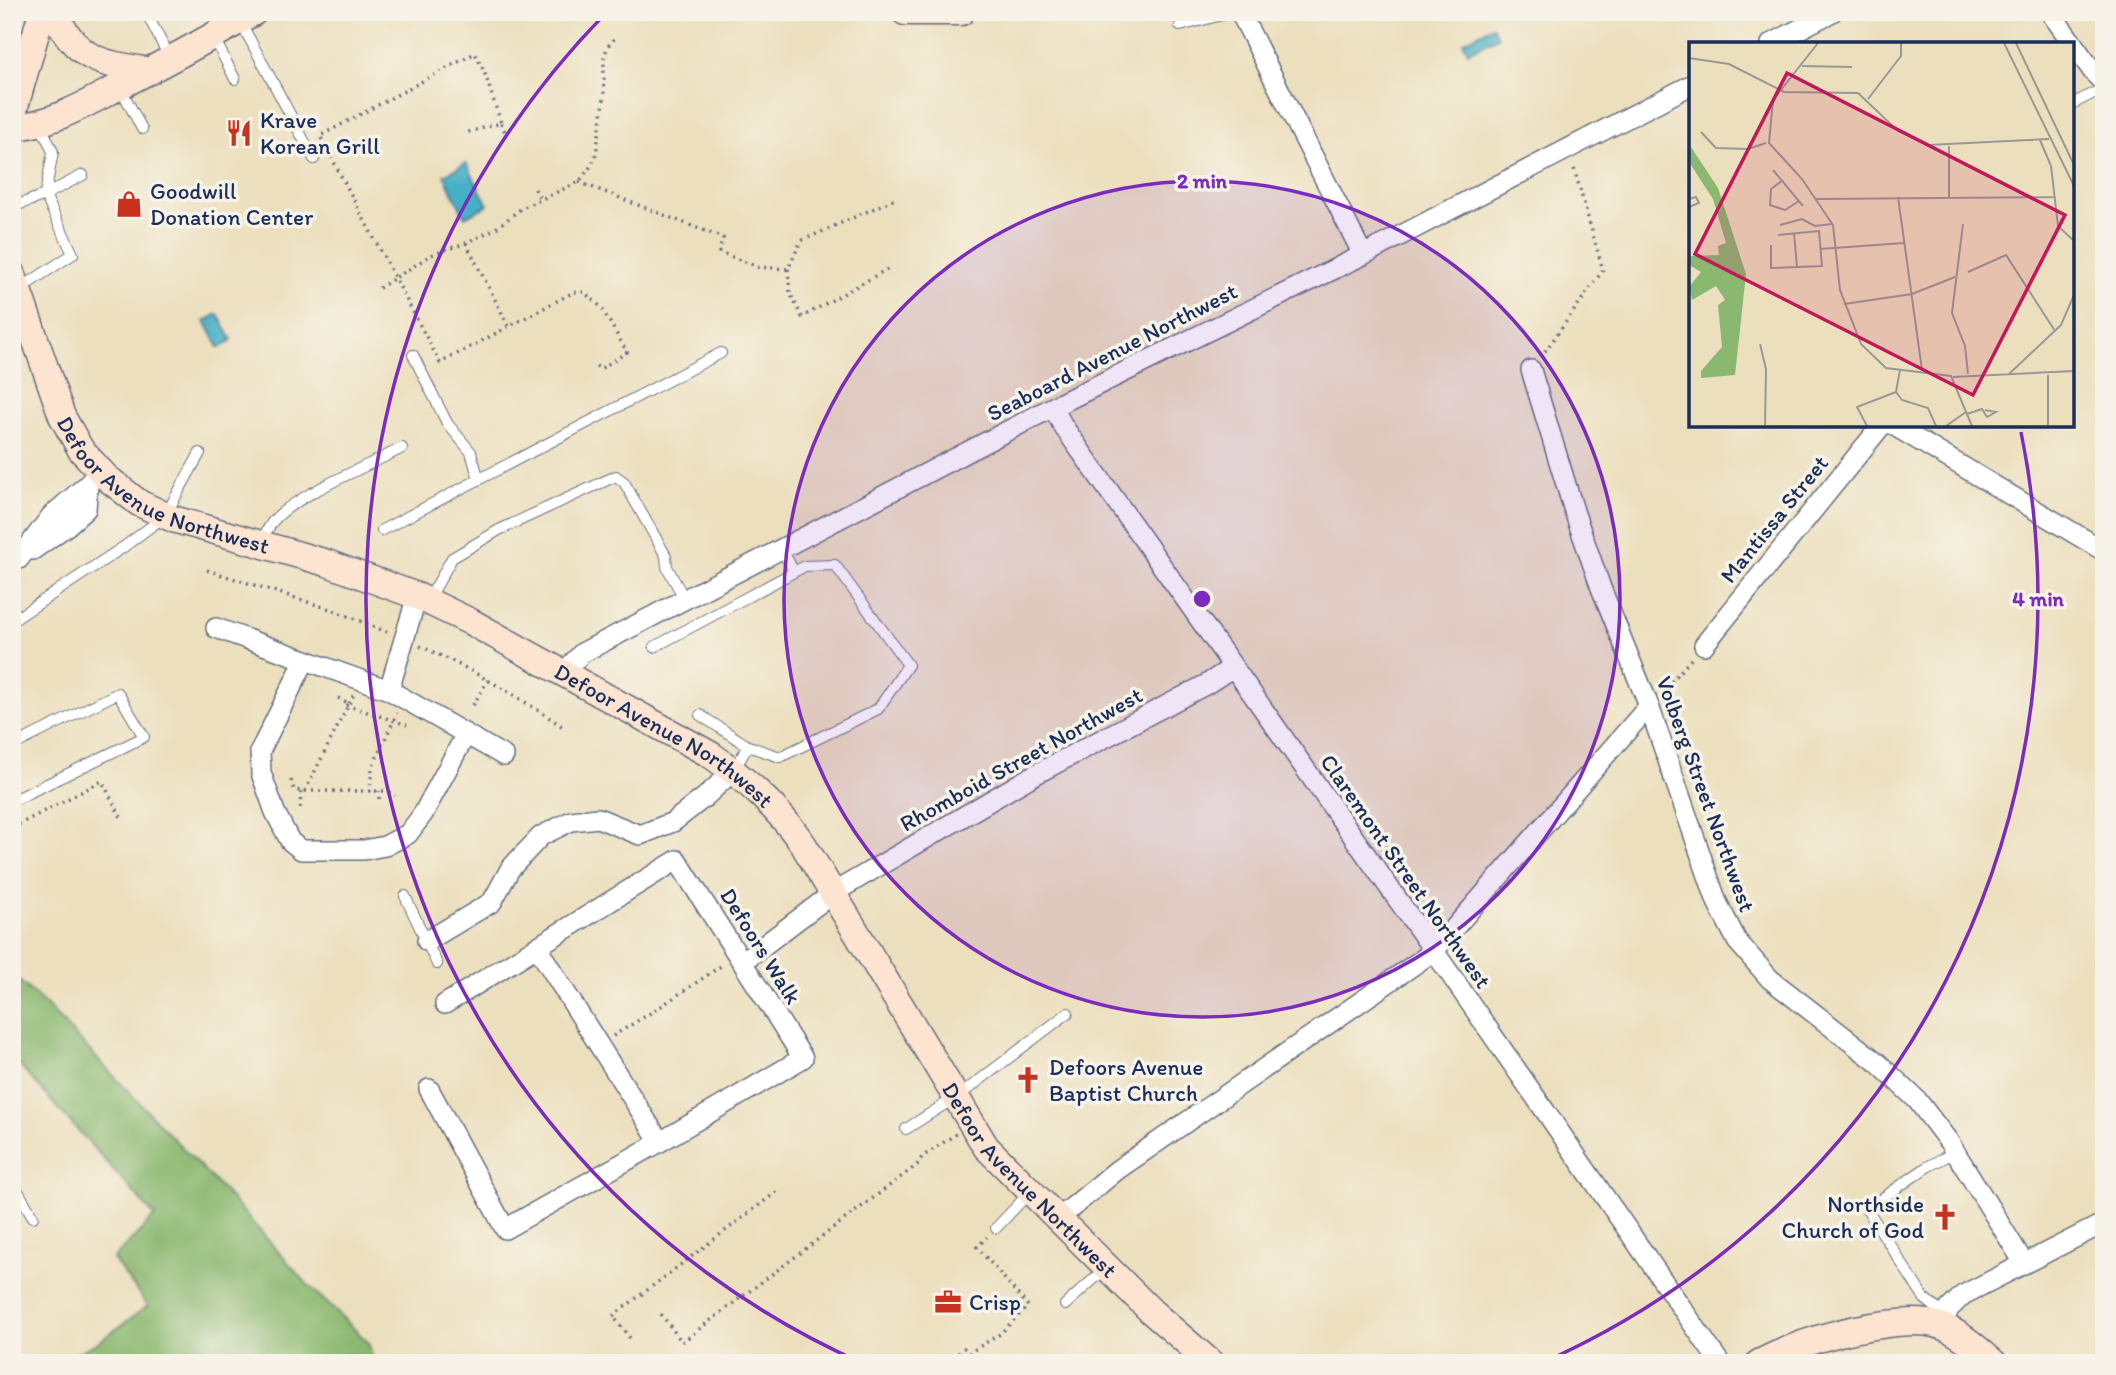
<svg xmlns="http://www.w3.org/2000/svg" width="2116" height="1375" viewBox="0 0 2116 1375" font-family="Itim,sans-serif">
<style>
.forest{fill:#8bb870;stroke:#537467;stroke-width:2}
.water{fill:#47b0c5;stroke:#317092;stroke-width:2}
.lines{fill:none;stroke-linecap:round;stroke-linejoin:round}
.lane-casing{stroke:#646d7f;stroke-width:12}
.street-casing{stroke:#646d7f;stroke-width:22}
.secondary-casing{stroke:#646d7f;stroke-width:29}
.path{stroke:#646d7f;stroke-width:3.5;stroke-dasharray:2 5;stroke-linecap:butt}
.lane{stroke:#fff;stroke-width:10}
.street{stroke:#fff;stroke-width:19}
.secondary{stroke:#fde4d1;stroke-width:26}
.ring{fill:none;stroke:#7b2cbf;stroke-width:3.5}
.labels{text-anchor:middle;stroke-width:7;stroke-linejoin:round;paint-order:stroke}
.poi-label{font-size:23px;fill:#1b2f5e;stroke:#f7f3e8;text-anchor:start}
.street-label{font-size:23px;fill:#1b2f5e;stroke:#f7f3e8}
.inset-road{fill:none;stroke:#989997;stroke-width:2}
.view{fill:#c2185b;fill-opacity:0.15;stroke:#c2185b;stroke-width:3.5}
.inset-edge{fill:none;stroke:#1b2f5e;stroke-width:3.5}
.centre{fill:#7b2cbf;stroke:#f7f3e8;stroke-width:3.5}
.ring-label{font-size:21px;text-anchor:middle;font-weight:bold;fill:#7b2cbf;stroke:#f7f3e8;stroke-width:7;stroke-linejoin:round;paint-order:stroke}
</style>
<rect width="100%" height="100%" fill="#f7f3e8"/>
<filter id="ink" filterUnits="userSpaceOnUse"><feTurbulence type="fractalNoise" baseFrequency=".0143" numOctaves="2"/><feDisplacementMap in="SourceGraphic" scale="14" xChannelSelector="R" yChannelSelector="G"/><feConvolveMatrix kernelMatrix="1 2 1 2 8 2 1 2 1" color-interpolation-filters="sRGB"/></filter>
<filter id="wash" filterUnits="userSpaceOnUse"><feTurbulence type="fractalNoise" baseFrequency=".00686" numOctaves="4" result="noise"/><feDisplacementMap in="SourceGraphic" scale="28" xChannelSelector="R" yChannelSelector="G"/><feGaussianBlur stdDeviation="1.57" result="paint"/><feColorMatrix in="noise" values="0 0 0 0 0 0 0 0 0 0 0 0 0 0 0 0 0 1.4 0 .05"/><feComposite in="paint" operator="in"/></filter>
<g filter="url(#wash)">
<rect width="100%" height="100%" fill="#ecdfbd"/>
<path class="forest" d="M12,975l31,27 192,201 73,82 60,57 6,21h-319l42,-20 51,-37 -35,-47 42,-43 -143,-159z"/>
<path class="water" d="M1493,26l5,11 -30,15 -5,-10z
M466,163l22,42 -23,12 -21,-42z
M218,314l14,26 -13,8 -14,-27z"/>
</g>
<g filter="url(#ink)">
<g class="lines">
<defs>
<path id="lane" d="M146,12l24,47
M240,21l74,138
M1180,26l53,-14
M213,36l22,43
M120,87l22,42
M2072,104l32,-16
M12,207l33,-12 38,-20
M21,288l52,-34 -28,-59 8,-43 -13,-28
M413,355l34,68 24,29 8,28
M382,530l339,-177
M260,544c4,-8 8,-17 14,-24 22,-25 96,-55 128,-72
M782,549l12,23
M428,601l24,-43 47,-28 117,-54 8,6 42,74 1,11 18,33
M12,621l113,-75 40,-30 35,-63
M654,647l151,-81 30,-1 73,100 -30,44 -98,48 -32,-11 -14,24
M700,715l48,31
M12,746l106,-53 26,44 -132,64
M405,896l32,68
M906,1129l58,-37 104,-79
M12,1181l21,36
M996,1228l34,-36
M1065,1305l41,-37
M1946,1316l-22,-18 -57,-89 60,-42 28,-15"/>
<path id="street" d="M1240,12l123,243
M2050,12l44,61 10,10
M1771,44l61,-32
M1531,370l44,144 26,74 48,118 68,196 20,39 33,38 108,84 39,37 32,42 75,121
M1053,407l10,19 371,525 286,412
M1893,425l211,126
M33,550l35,-25 18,-16 2,-25
M19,559l32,-43 37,-32 12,-13
M216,628l173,62 115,66
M1704,645l178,-220
M305,660l-45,91 1,22 14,39 15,29 11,9h63l21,-4 23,-12 15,-20 43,-80
M563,673l19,-20 471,-246 310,-152 328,-170
M389,690l28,-94
M427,941l65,-39 18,-33 11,-12 20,-21 30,-15 27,-3 42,17 33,-13 32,-25 28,-26
M537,947l123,195
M742,962l91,-69 201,-118 173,-91 26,-17
M429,1089l76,140 155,-87 143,-84 -126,-198 -232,144
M1058,1219l59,-49 317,-219 215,-245
M1942,1326l7,-17 14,-14 141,-72"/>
<g id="secondary">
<path d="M54,12c24,49 45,51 96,59"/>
<path d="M905,12h56"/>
<path d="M12,117l30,-105"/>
<path d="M12,127c40,-2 75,-24 110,-42 44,-23 89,-47 132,-73"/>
<path id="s1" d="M12,273l50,143 19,34 26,28 32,25 34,16 154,44 90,33 54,26 240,133c37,26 66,52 92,89l183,303 166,165 59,51"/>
<path d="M1759,1363c41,-21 82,-33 128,-39 18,-2 36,-4 54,2 20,7 37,23 53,37"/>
</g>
</defs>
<use href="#lane" class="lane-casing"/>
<use href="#street" class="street-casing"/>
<use href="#secondary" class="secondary-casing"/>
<path class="path" d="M501,123l6,13
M579,182l144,56 -4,14 39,15 30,2 13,-28 96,-43
M535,189l5,10
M466,243l43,84
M788,269l2,24 12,24 87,-49
M379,288l16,-10 -75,-142 155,-83 9,18 17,52 -36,10
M1541,357l62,-87 -30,-105
M596,366l4,3 27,-17 -26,-45 -17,-15h-10l-134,71 -45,-85 36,-23 35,-12 30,-15 26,-20 57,-26 12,-16 5,-12 8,-52v-45l4,-11 7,-8
M207,570l126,40 54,22
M420,646c51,23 100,51 146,83
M1662,692l30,-34
M338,698l10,5
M346,705l61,20
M473,705l15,-25
M291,780l3,10 7,1
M305,791l49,-97
M370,792l2,-24 25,-55
M379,799v-8
M300,808l1,-17h86l8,5
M12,828l90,-47 20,38
M613,1036l44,-27 67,-45
M661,1314l21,28 235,-177 5,-8 34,-23
M630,1338l-17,-22 166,-126
M948,1363l16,-15 5,5 31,-19 28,-28 -51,-59 10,-10"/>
<use href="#lane" class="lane"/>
<use href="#street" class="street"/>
<use href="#secondary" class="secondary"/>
</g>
</g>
<circle cx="1202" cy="599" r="418" fill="#7b2cbf" fill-opacity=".12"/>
<g class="ring">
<circle cx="1202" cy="599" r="418"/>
<path d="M862 1363A836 836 0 0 1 606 13M2021 432A836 836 0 0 1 1542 1363"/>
</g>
<defs>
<symbol id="restaurant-bare" viewBox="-9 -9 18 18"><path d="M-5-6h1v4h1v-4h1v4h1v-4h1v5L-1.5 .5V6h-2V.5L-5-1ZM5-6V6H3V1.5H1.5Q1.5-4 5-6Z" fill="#c8321e" stroke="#f7f3e8" stroke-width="2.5" paint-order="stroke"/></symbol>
<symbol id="shop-bare" viewBox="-9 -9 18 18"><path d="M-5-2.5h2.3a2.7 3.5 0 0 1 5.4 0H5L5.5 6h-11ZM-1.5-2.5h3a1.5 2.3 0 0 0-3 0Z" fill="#c8321e" stroke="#f7f3e8" stroke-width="2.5" paint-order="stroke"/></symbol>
<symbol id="church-bare" viewBox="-9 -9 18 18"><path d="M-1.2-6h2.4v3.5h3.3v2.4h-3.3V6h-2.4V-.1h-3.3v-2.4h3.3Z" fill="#c8321e" stroke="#f7f3e8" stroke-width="2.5" paint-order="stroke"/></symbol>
<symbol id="office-bare" viewBox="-9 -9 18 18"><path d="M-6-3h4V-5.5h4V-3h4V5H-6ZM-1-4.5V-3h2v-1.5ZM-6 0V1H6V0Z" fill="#c8321e" stroke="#f7f3e8" stroke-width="2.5" paint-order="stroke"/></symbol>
</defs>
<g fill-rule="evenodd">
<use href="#restaurant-bare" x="220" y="114" width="38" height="38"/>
<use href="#shop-bare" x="110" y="185" width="38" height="38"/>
<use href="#church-bare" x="1009" y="1061" width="38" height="38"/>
<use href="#church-bare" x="1926" y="1198" width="38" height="38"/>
<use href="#office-bare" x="929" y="1283" width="38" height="38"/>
</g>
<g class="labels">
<g class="poi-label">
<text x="260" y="128">Krave<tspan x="260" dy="26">Korean Grill</tspan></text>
<text x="150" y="199">Goodwill<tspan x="150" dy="26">Donation Center</tspan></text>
<text x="1049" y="1075">Defoors Avenue<tspan x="1049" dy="26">Baptist Church</tspan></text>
<text x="1924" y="1212" text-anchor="end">Northside<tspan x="1924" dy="26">Church of God</tspan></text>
<text x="969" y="1310">Crisp</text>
</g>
<g class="street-label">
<text transform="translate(1112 352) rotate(-27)" y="8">Seaboard Avenue Northwest</text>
<text dy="8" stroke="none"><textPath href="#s1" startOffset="280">Defoor Avenue Northwest</textPath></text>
<text transform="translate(1774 519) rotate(-51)" y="8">Mantissa Street</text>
<text dy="8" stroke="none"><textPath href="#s1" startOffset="847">Defoor Avenue Northwest</textPath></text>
<text transform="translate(1021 759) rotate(-29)" y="8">Rhomboid Street Northwest</text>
<text transform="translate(1706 794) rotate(70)" y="8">Volberg Street Northwest</text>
<text transform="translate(1406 871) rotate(55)" y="8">Claremont Street Northwest</text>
<text transform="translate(761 946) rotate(58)" y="8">Defoors Walk</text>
<text dy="8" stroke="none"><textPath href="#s1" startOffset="1433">Defoor Avenue Northwest</textPath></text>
</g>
</g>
<g transform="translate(1689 42)">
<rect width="385" height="385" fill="#ecdfbd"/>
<path d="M0,102l29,44 28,86 -11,101 -34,3v-7l21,-24 -4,-42 7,-5 -9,-14 -24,14 -3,-13 12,-15 -12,-7v-9l30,-1 -1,-9 8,-3 -13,-44 -24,-37z" fill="#8bb870"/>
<path class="inset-road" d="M129,1l-45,57 -4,43 33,36 31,46 7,65 21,54 25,24 65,8 21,50M315,1l70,143M327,1l58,122M0,16l40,6 55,28 74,1 40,38 30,14 121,-6M113,24l50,1M179,57l33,-43v-13M12,90l15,16 32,1 18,-6M351,98l11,26 7,60 16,15M84,128l30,36M94,138l-12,9 -1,16 15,5 14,-9M209,155l24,173M260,156v-52M0,157l7,-2 3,6 -10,4M127,157l238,-2M274,182l-11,89 13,33 3,28M91,183l22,-6 13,7 17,-2M105,191l3,34M82,203v23l51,-2 -3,-35 -41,4M131,207l84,-6M279,230l38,-17 49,76M0,260v40M155,262l68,-10 43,-17M71,302l6,25 -1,57M320,332l52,-49 13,-30M359,333v51M264,335l121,-6M207,350l6,8 26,8 8,18M207,350l4,-22M278,372l15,-5 5,8 9,-5 -11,-2M178,384l-10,-19 39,-15M257,384l20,-14"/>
<path class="view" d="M98,31l278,142 -92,180 -278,-141z"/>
<rect width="385" height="385" class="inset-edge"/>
</g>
<circle cx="1202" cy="599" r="10" class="centre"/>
<g class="ring-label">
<text x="1202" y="188">2 min</text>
<text x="2038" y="606">4 min</text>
</g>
<rect width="2116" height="1375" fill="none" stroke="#f7f3e8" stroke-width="42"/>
</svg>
